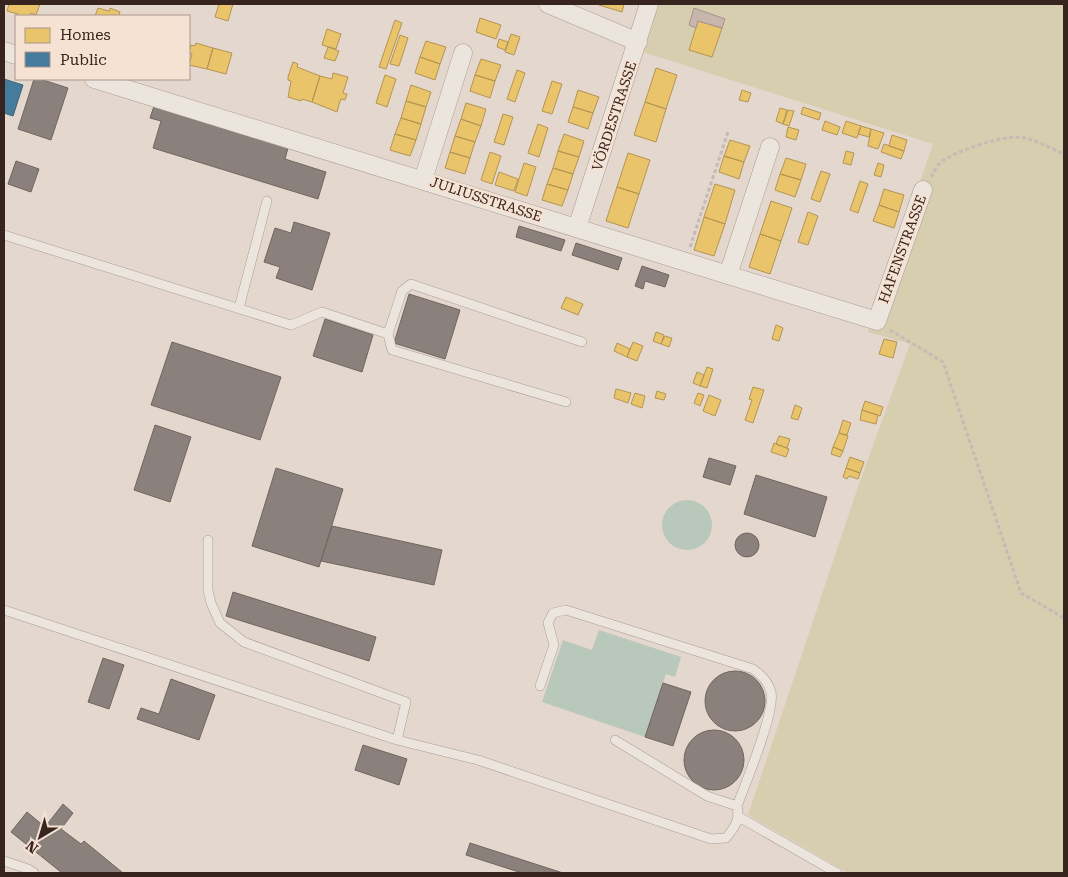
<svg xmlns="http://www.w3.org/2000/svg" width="1068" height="877" viewBox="0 0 1068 877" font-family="'Roboto Serif',serif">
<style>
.green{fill:#d7cdaf}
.water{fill:#b8c8ba}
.homes{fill:#e9c46a;stroke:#b49453}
.public{fill:#457b9d;stroke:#416177}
.industry{fill:#8a817c;stroke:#716560}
.building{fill:#c8b5ae;stroke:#a4938c}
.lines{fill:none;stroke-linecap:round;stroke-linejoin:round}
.service-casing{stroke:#a99d96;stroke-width:10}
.minor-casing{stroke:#a99d96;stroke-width:19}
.path{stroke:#c5bbb5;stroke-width:3;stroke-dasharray:4 2.5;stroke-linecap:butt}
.service{stroke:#ece5de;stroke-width:9}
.minor{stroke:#ece5de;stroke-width:18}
.labels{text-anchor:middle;stroke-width:5;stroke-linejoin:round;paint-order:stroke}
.street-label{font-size:14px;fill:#38241e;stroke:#f5e2d3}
</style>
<rect width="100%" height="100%" fill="#e4d7cd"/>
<path class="green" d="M657,4h407v869h-216l-100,-58 111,-331 51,-140 -42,-12 65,-188 -290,-92z"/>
<path class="water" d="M662 525a25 25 0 1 1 50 0a25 25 0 1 1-50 0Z
M599,630l82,27 -6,20 -9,-3 -21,63 -103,-35 21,-62 29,10z"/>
<path class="homes" d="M9,4h31l-4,11 -5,-2 -1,3h-9l-3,-1v-1l-11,-3z
M219,4h14l-5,17 -13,-4z
M599,4h25l-2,8 -23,-7z
M98,8l11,3 1,-3 10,4 -1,4h-24z
M480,18l21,7 -5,14 -20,-7z
M395,20l7,3 -16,46 -7,-2z
M698,21l24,7 -10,29 -23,-7z
M327,29l14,5 -5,15 -14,-4z
M511,34l9,3 -6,18 -9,-3z
M400,35l8,3 -9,28 -9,-2z
M499,39l9,3 -3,8 -8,-3z
M426,41l20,6 -6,17 -20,-7z
M196,43l17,5 -6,21 -18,-4 3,-11 -3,-2 2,-7 4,1z
M328,47l11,4 -4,10 -11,-3z
M213,48l19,5 -6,21 -19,-5z
M420,57l20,7 -5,16 -20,-7z
M481,59l20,6 -6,16 -20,-6z
M293,62l5,2 -1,3 23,9 -8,26 -10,-3 -1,2 -13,-4 3,-16 -3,-1v-3z
M656,68l21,7 -11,34 -21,-7z
M517,70l8,3 -10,29 -8,-3z
M333,73l15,4 -5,16 4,1 -2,6 -4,-1 -1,2 -3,11 -25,-10 8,-26 12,3z
M385,75l11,4 -9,28 -11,-4z
M475,75l20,6 -5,17 -20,-7z
M552,81l10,3 -10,30 -10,-3z
M411,85l20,7 -5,15 -20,-6z
M578,90l21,7 -6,16 -20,-6z
M742,90l9,3 -3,9 -9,-2z
M406,101l20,6 -5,17 -20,-6z
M645,102l21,7 -10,33 -22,-7z
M466,103l20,6 -5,17 -20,-7z
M573,107l20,6 -5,16 -20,-7z
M803,107l18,6 -2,7 -18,-6z
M780,108l7,2 -4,14 -7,-3z
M788,110l6,1 -5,15 -6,-2z
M503,114l10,3 -9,28 -10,-3z
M401,118l20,6 -5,16 -21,-6z
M461,119l20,7 -6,16 -20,-6z
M825,121l15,6 -3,8 -15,-5z
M846,121l15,5 -4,12 -15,-5z
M538,124l10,4 -9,29 -11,-4z
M861,126l10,3 -2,8 -11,-3z
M788,127l11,3 -3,10 -10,-3z
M871,129l13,4 -6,16 -10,-3z
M395,134l21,6 -6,16 -20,-6z
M564,134l20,7 -5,16 -21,-6z
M892,135l15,5 -3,11 -15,-5z
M455,136l20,6 -5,16 -20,-6z
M730,140l20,6 -6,16 -20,-6z
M884,144l20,7 -3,8 -20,-7z
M558,151l21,6 -6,17 -20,-6z
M846,151l8,2 -3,12 -8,-2z
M450,152l20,6 -5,16 -20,-6z
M490,152l11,4 -9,28 -11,-4z
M628,153l22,7 -11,34 -22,-7z
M724,156l20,6 -5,17 -20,-7z
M786,158l20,6 -5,16 -21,-6z
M524,163l12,4 -9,29 -12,-4z
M878,163l6,2 -3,12 -7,-2z
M553,168l20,6 -5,16 -21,-6z
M821,171l9,3 -10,28 -9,-3z
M499,172l19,7 -4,12 -19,-6z
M780,174l21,6 -6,17 -20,-7z
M860,181l8,3 -10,29 -8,-3z
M547,184l21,6 -6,16 -20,-6z
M715,184l20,6 -10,34 -21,-7z
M617,187l22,7 -11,34 -22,-7z
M884,189l20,6 -5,17 -20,-7z
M771,201l21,7 -11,33 -21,-7z
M879,205l20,7 -5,16 -21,-7z
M808,212l10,4 -10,29 -10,-3z
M704,217l21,7 -11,32 -20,-6z
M760,234l21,7 -11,33 -21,-7z
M566,297l17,7 -5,11 -17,-7z
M776,325l7,3 -4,13 -7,-2z
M656,332l8,3 -3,9 -8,-3z
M665,336l7,2 -3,9 -8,-3z
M884,339l13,3 -4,16 -14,-4z
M633,342l10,4 -6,15 -10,-4z
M617,343l13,6 -3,8 -13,-6z
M707,367l6,2 -6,19 -7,-2z
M697,372l7,3 -4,11 -7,-3z
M753,387l11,3 -11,33 -8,-3 7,-20 -3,-1z
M616,389l15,4 -3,10 -14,-5z
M657,391l9,3 -2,6 -9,-2z
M635,393l10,3 -3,12 -11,-4z
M698,393l6,2 -4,11 -6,-3z
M709,395l12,5 -6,16 -12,-5z
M865,401l18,6 -3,9 -18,-6z
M795,405l7,3 -4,12 -7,-2z
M862,410l16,5 -2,9 -16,-4z
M843,420l8,3 -4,12 -8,-2z
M839,433l9,3 -5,15 -10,-4z
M779,436l11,3 -3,9 -11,-4z
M774,443l15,6 -3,8 -15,-5z
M833,447l10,4 -3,6 -9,-3z
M850,457l14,5 -4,11 -14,-5z
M846,468l14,5 -2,6 -9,-3 -2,3 -4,-2z"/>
<path class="public" d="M4,79l19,6 -10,31 -9,-3z"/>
<path class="industry" d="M34,79h6l28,9 -17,52 -33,-11z
M154,106l134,42 -3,11 41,13 -8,27 -165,-51 8,-27 -11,-3z
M16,161l23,8 -8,23 -23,-8z
M294,222l36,11 -18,57 -36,-12 4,-11 -16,-5 11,-34 16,5z
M519,226l46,14 -4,11 -45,-14z
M576,243l46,15 -4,12 -46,-15z
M642,266l27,9 -4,12 -20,-6 -2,8 -8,-3z
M409,294l51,16 -15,49 -51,-16z
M325,319l48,16 -11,37 -49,-16z
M172,342l109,35 -21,63 -109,-35z
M155,425l36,12 -21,65 -36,-12z
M709,458l27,8 -6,19 -27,-8z
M276,468l67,21 -24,78 -67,-21z
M756,475l71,22 -12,40 -71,-23z
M332,526l110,24 -8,35 -113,-24z
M735 545a12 12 0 1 1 24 0a12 12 0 1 1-24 0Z
M233,592l143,45 -7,24 -143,-45z
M103,658l21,7 -15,44 -21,-7z
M705 701a30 30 0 1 1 60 0a30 30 0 1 1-60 0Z
M171,679l44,16 -16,45 -62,-21 4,-11 18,6z
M663,683l28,9 -18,54 -28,-9z
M684 760a30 30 0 1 1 60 0a30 30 0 1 1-60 0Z
M363,745l44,14 -8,26 -44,-15z
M63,804l10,9 -12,16 20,15 3,-3 39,32h-61l-51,-41 16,-20 18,15z
M470,843l93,30h-41l-56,-18z"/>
<path class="building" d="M694,8l31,11 -3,9 -24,-7 -2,7 -7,-3z"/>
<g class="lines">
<defs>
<path id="service" d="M4,235l287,90 31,-13 66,22
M239,308l28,-107
M566,402l-174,-52 -4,-16 14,-43 9,-7 171,58
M208,540v50l3,13 9,20 24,19 162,60 -9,38
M4,610l393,130 81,20 233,79 15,-1c9,-11 14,-18 11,-32 8,-21 39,-96 34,-114 -3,-11 -10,-17 -18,-23l-187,-59 -13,3 -5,10 6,22 -14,41
M615,740l92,56 30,10
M739,817l98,56
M4,861l24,8 6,4"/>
<path id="minor" d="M548,4l90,38
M4,51l12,4
M94,79l783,242 46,-131
M423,180l40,-127
M577,228l72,-224
M728,275l42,-128"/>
</defs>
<use href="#service" class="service-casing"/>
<use href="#minor" class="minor-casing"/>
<path class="path" d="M931,177c3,-5 6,-13 11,-16 15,-10 56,-24 74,-24 16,0 34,11 48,17
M690,247l38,-115
M890,330l53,32 78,231 43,25"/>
<use href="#service" class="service"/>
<use href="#minor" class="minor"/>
</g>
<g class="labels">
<g class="street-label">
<text transform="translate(614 116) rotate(-72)" y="5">VÖRDESTRASSE</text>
<text transform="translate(486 199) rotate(18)" y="5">JULIUSSTRASSE</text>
<text transform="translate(902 249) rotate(-70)" y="5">HAFENSTRASSE</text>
</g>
</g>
<rect width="1068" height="877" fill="none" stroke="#38241e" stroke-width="10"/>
<rect x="15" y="15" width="175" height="65" fill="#f5e2d3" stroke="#a9968b"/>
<rect x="25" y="28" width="25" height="15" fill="#e9c46a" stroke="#a9968b"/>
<text x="60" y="40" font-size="15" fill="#38241e">Homes</text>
<rect x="25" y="52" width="25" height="15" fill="#457b9d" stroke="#a9968b"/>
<text x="60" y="65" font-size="15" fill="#38241e">Public</text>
<g transform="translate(40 837) rotate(218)" stroke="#f5e2d3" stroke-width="4" paint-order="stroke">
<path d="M0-4L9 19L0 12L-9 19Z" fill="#38241e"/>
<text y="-8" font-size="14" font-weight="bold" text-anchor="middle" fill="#38241e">N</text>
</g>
</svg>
